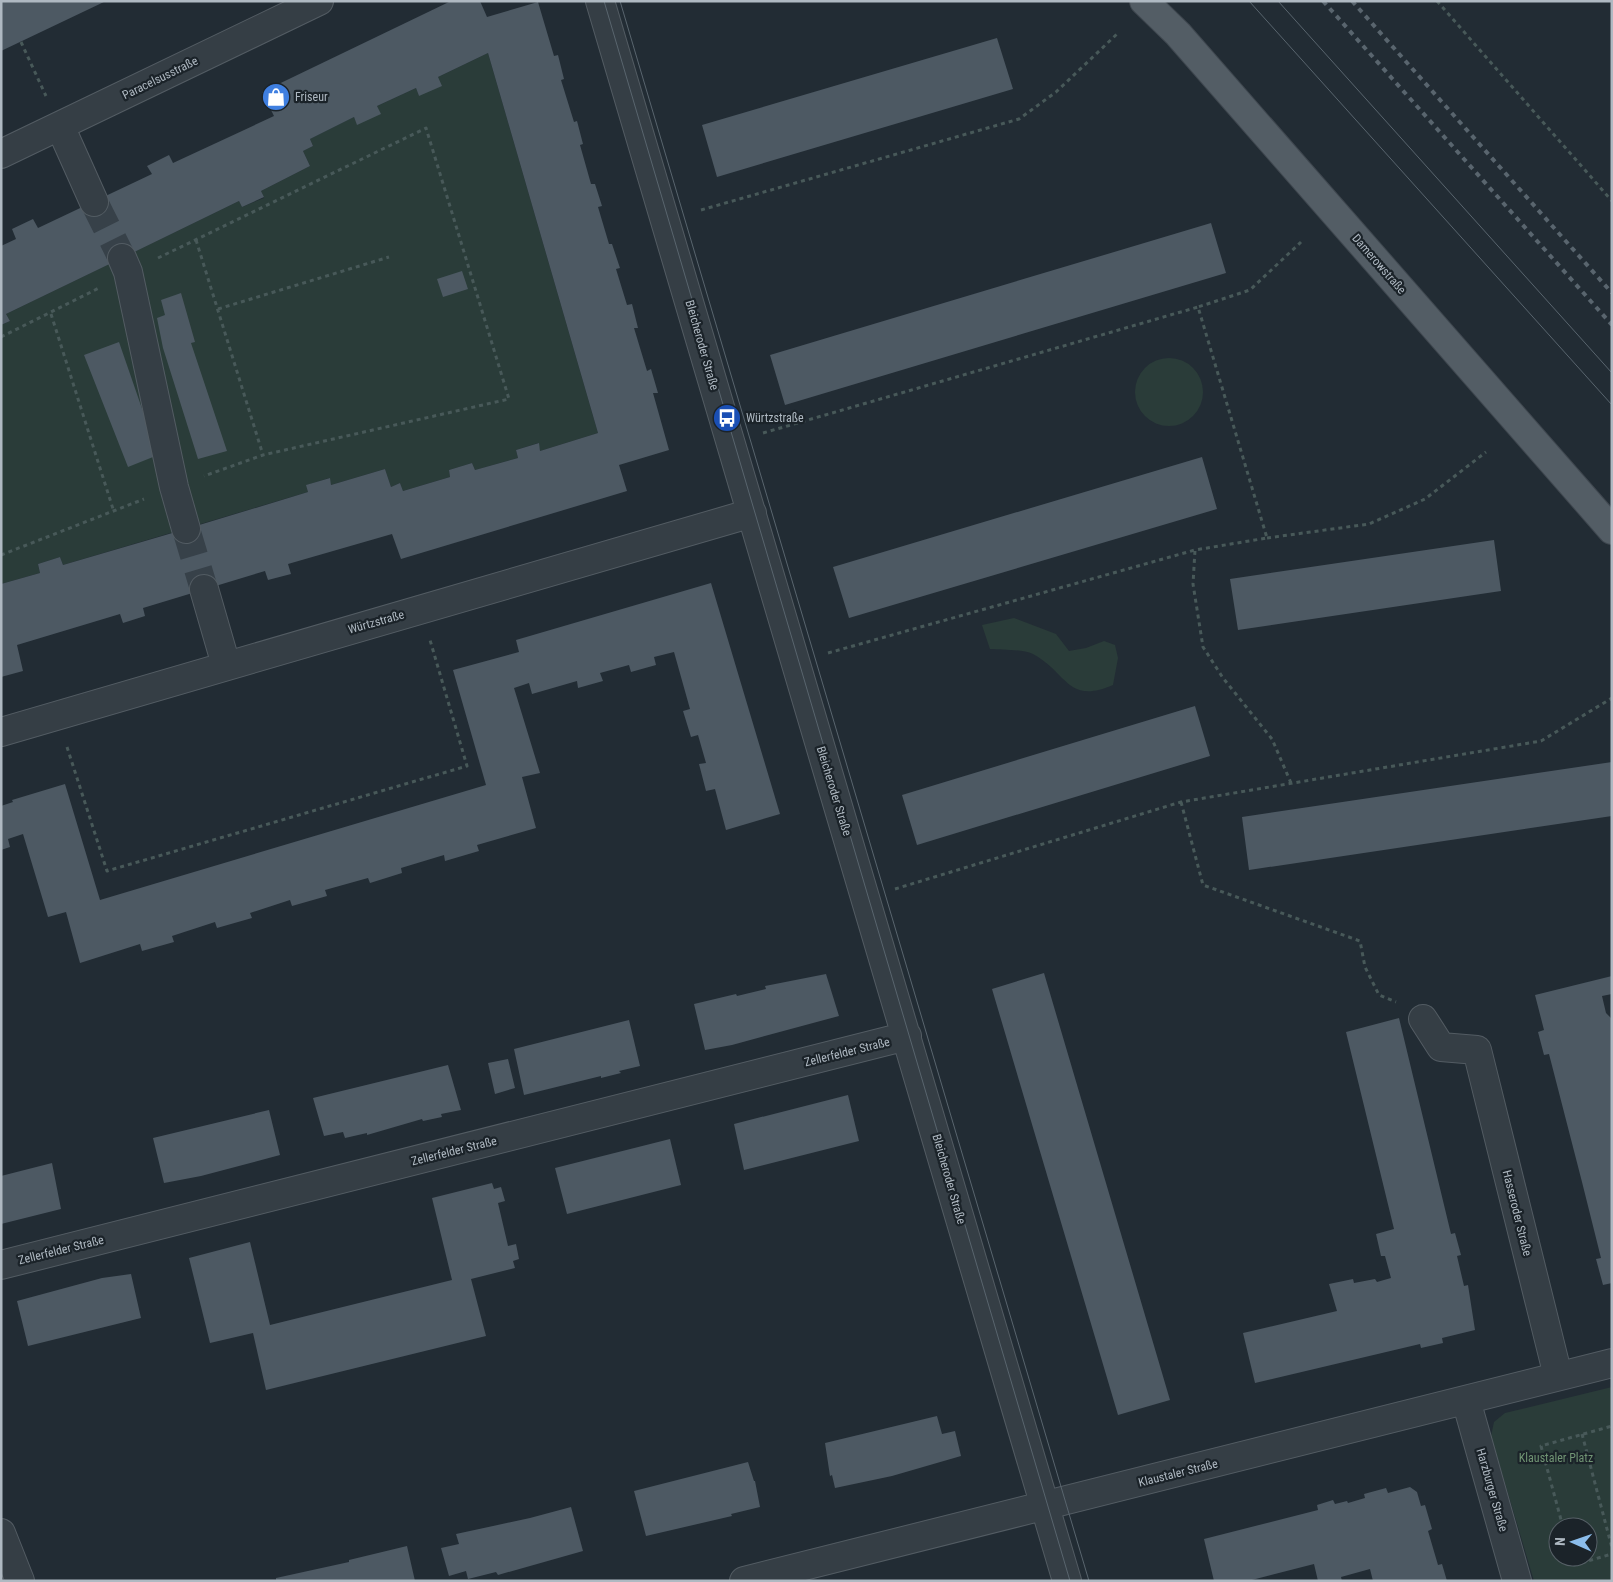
<svg xmlns="http://www.w3.org/2000/svg" width="1613" height="1582" viewBox="0 0 1613 1582" font-family="'Roboto Condensed',sans-serif">
<style>
.green{fill:#2a3c39;fill-rule:evenodd}
.building{fill:#4d5963}
.lines{fill:none;stroke-linecap:round;stroke-linejoin:round}
.minor-tunnel{stroke:#374149;stroke-width:28;stroke-dasharray:28 14;stroke-linecap:butt}
.minor-casing{stroke:#535c63;stroke-width:30}
.major-casing{stroke:#3f474f;stroke-width:30}
.path{stroke:#485959;stroke-width:3;stroke-dasharray:4 4;stroke-linecap:butt}
.minor{stroke:#353e45;stroke-width:28}
.major{stroke:#535d65;stroke-width:28}
.tram{stroke:#59656e;stroke-width:1}
.rail{stroke:#59656e;stroke-width:4;stroke-dasharray:5 5;stroke-linecap:butt}
.labels{text-anchor:middle;stroke-width:4.5;stroke-linejoin:round;paint-order:stroke}
.street-label{font-size:12px;fill:#afb9c2;stroke:#1b2329}
.poi-label{font-size:12px;fill:#afb9c2;stroke:#1b2329;text-anchor:start}
.park-label{font-size:12px;fill:#719574;stroke:#1b2329}
</style>
<rect width="100%" height="100%" fill="#222c34"/>
<path class="green" d="M488,53l110,380 -58,18 -2,-8 -22,7 2,8 -43,12 -3,-7 -23,7 1,7 -47,14 -3,-8 -9,4 -6,-18 -54,16 -2,-7 -22,7 1,7 -245,73 -3,-8 -22,7 2,9 -39,11v-259l9,-4 -4,-7 233,-113 3,6 22,-9 -3,-7 49,-25 -7,-15 10,-5 -3,-7 44,-22 3,7 23,-11 -3,-7 39,-18 3,8 19,-19z
M1135 392a34 34 0 1 1 68 0a34 34 0 1 1-68 0Z
M1014,618l42,16 13,17 17,-3 18,-7 11,4 3,13 -5,27c-46,20 -46,-13 -80,-31 -11,-5 -31,-4 -43,-5l-8,-24z
M1612,1387v194h-78l-43,-145 3,-14 11,-9zM1558,1527h30v30h-30z"/>
<path class="building" d="M1,1h105l-105,50z
M451,1h29l7,16 51,-15 16,54 4,-1 6,24 -3,1 13,42 3,-1 6,23 -3,1 11,39h4l7,22 -4,1 11,37h3l8,24 -4,1 11,36 5,-1 6,24h-4l13,43 4,-2 7,24h-5l16,57 -50,15 8,26 -226,68 -9,-25 -104,30 3,10 -23,6 -3,-9 -122,37 2,8 -22,7 -3,-9 -103,31 6,26 -22,6v-93l39,-11 -2,-9 22,-7 3,8 123,-36 122,-37 -2,-7 24,-7 1,7 54,-16 6,18 9,-4 3,8 47,-14 -1,-7 23,-7 3,7 43,-12 -2,-8 23,-7 1,8 58,-18 -110,-380 -50,24 4,9 -23,10 -3,-8 -39,18 4,8 -24,11 -3,-8 -44,22 3,7 -10,5 7,15 -49,25 3,6 -22,10 -3,-6 -117,57 -116,56 4,7 -9,4v-79l15,-7 -4,-10 21,-10 5,9 114,-54 -5,-8 22,-11 4,8 101,-47 -12,-24z
M997,38l16,51 -296,88 -15,-52z
M1211,223l15,50 -441,132 -15,-50z
M462,271l6,18 -25,8 -6,-18z
M181,293l14,49 -4,1 36,108 -29,8 -35,-111 -6,-30 8,-3 -4,-15z
M119,342l39,113 -30,12 -44,-112z
M1202,457l15,52 -368,109 -16,-51z
M1494,540l7,51 -263,39 -8,-51z
M711,583l69,231 -54,16 -11,-41 -9,2 -7,-27 7,-1 -8,-28 -7,2 -8,-26 7,-2 -16,-57 -20,5 2,8 -25,7 -2,-7 -29,8 3,8 -25,7 -1,-7 -45,13 -3,-11 -15,5 26,85 -18,4 14,51 -59,17 2,6 -34,10 -1,-6 -43,13 1,5 -32,10 -2,-5 -43,12 2,6 -35,10 -2,-6 -40,13 2,5 -35,10 -2,-6 -43,14 2,6 -32,9 -2,-7 -60,19 -14,-51 -18,5 -25,-83 -15,5 2,8 -9,3v-44l12,-4 -1,-2 53,-16 35,116 386,-115 -33,-115 66,-18 -3,-12z
M1195,706l15,50 -293,89 -15,-50z
M1612,762v54l-363,54 -7,-53z
M1044,973l126,427 -52,15 -126,-426z
M826,974l13,42 -107,29 -27,5 -11,-46 42,-10 1,2 29,-7 -1,-3z
M1612,976v18l-10,2 4,17 6,6v264l-9,2 -7,-26 5,-1 -19,-76 -33,-128 -5,1 -6,-23 6,-2 -9,-35z
M1399,1018l52,216 4,-1 6,22 -4,1 7,30 4,-1 7,45 -33,8 1,5 -22,5 -1,-4 -165,39 -12,-50 94,-22 -8,-27 24,-5 1,4 21,-4 2,3 14,-4 -6,-22h-4l-5,-22 18,-5 -48,-197z
M629,1020l11,46 -21,5 2,2 -20,5v-2l-77,19 -10,-46z
M508,1059l7,29 -20,6 -7,-31z
M448,1065l13,45 -20,4 1,3 -19,4 -1,-2 -55,16v-2l-22,5 -2,-6 -19,4 -11,-38z
M848,1095l11,46 -115,29 -10,-46z
M269,1110l11,45 -79,21 -37,7 -11,-45z
M670,1139l11,46 -114,29 -12,-46z
M52,1163l9,46 -60,15v-48z
M492,1183l2,6 7,-2 4,14 -7,2 10,43 8,-2 3,15 -6,2 2,7 -44,11 15,57 -220,54 -13,-57 -43,10 -21,-85 61,-16 20,83 182,-45 -20,-82z
M131,1274l10,44 -113,28 -11,-45 85,-23z
M937,1416l5,18 13,-3 6,25 -69,20 -57,12 -3,-13 -2,1 -5,-33z
M748,1462l6,19h1l5,26 -29,7 1,2 -86,20 -12,-45z
M1410,1487l7,5 4,14 4,-1 7,24 -4,2 10,34 4,-1 5,17h-74l-3,-12 -29,8 1,4h-24l-4,-17 -66,17h-34l-10,-42 114,-29 -1,-5 16,-5 2,4 12,-3 1,2 17,-5 -1,-4 22,-6 2,5z
M571,1507l12,44 -85,24 -2,-3 -28,7 -2,-8 -17,5 -8,-28 18,-4 -3,-10 74,-16z
M407,1546l8,35h-139v-3l73,-16v-2z"/>
<g class="lines">
<path class="minor-tunnel" d="M94,202l28,56
M186,529l18,60"/>
<defs>
<path id="minor" d="M600,1l467,1580
M60,126l34,76
M1,154l318,-153
M122,258l6,14 46,215 12,42
M204,589l22,76
M1,732l751,-219
M1423,1019l18,28 36,3 81,326
M1,1265l906,-229
M1466,1400l51,181
M1,1533l19,48
M744,1581l868,-218"/>
<path id="major" d="M1144,1l34,33 434,496"/>
</defs>
<use href="#minor" class="minor-casing"/>
<use href="#major" class="major-casing"/>
<path class="path" d="M1437,1l175,200
M21,42l25,54
M701,210l318,-91 37,-27 61,-58
M196,240l67,215
M158,258l268,-130 83,271 -246,56 -59,21
M218,309l171,-52
M51,314l63,198
M1,337l98,-49
M763,433l435,-126
M1267,538l102,-14 56,-25 61,-47
M1,555l143,-56
M828,653l367,-103
M67,747l40,124 360,-105 -37,-126
M1291,783l-19,-44 -49,-61 -20,-31 -10,-63 2,-34 72,-12 -69,-231 52,-17 51,-48
M1181,802l22,83 157,56 5,26 14,28 17,7
M895,889l286,-87 360,-61 71,-43
M1582,1434l30,114
M1563,1527l-22,-81 71,-20
M1572,1557l2,8 38,-11"/>
<use href="#minor" class="minor"/>
<use href="#major" class="major"/>
<path class="tram" d="M604,1l466,1580
M620,1l469,1580
M1249,1l363,404
M1278,1l334,372"/>
<path class="rail" d="M1323,1l289,324
M1352,1l260,292"/>
</g>
<defs>
<symbol id="shop-disc" viewBox="-11 -11 22 22"><circle r="9.5" fill="#3f7fe0" stroke="#1b2329"/><path d="M-5-2.5h2.3a2.7 3.5 0 0 1 5.4 0H5L5.5 6h-11ZM-1.5-2.5h3a1.5 2.3 0 0 0-3 0Z" fill="#fff"/></symbol>
<symbol id="bus-disc" viewBox="-11 -11 22 22"><circle r="9.5" fill="#1a4fb4" stroke="#1b2329"/><path d="M-5-6H5V4H4V6H2V4H-2V6H-4V4H-5ZM-3.5-4V0h7V-4ZM-3.5 1.2v1.5H-2V1.2ZM2 1.2v1.5H3.5V1.2Z" fill="#fff"/></symbol>
</defs>
<g fill-rule="evenodd">
<use href="#shop-disc" x="260" y="81" width="32" height="32"/>
<use href="#bus-disc" x="711" y="402" width="32" height="32"/>
</g>
<g class="labels">
<g class="street-label">
<text transform="translate(160 78) rotate(-26)" y="4">Paracelsusstraße</text>
<text transform="translate(1379 264) rotate(49)" y="4">Damerowstraße</text>
<text transform="translate(702 345) rotate(74)" y="4">Bleicheroder Straße</text>
<text transform="translate(376 622) rotate(-16)" y="4">Würtzstraße</text>
<text transform="translate(834 791) rotate(73)" y="4">Bleicheroder Straße</text>
<text transform="translate(847 1052) rotate(-14)" y="4">Zellerfelder Straße</text>
<text transform="translate(454 1151) rotate(-14)" y="4">Zellerfelder Straße</text>
<text transform="translate(949 1179) rotate(74)" y="4">Bleicheroder Straße</text>
<text transform="translate(1517 1213) rotate(76)" y="4">Hasseroder Straße</text>
<text transform="translate(61 1250) rotate(-14)" y="4">Zellerfelder Straße</text>
<text transform="translate(1178 1473) rotate(-14)" y="4">Klaustaler Straße</text>
<text transform="translate(1492 1490) rotate(74)" y="4">Harzburger Straße</text>
</g>
<g class="poi-label">
<text x="295" y="101">Friseur</text>
<text x="746" y="422">Würtzstraße</text>
</g>
<g class="park-label">
<text x="1556" y="1462">Klaustaler Platz</text>
</g>
</g>
<rect width="1613" height="1582" fill="none" stroke="#afb9c2" stroke-width="5"/>
<g transform="translate(1573 1542) rotate(272)"><circle r="24" fill="#1b2329" stroke="#565f66"/>
<path d="M0-4L9 19L0 12L-9 19Z" fill="#8bbdeb"/>
<text y="-8" font-size="14" font-weight="bold" text-anchor="middle" fill="#afb9c2">N</text>
</g>
</svg>
